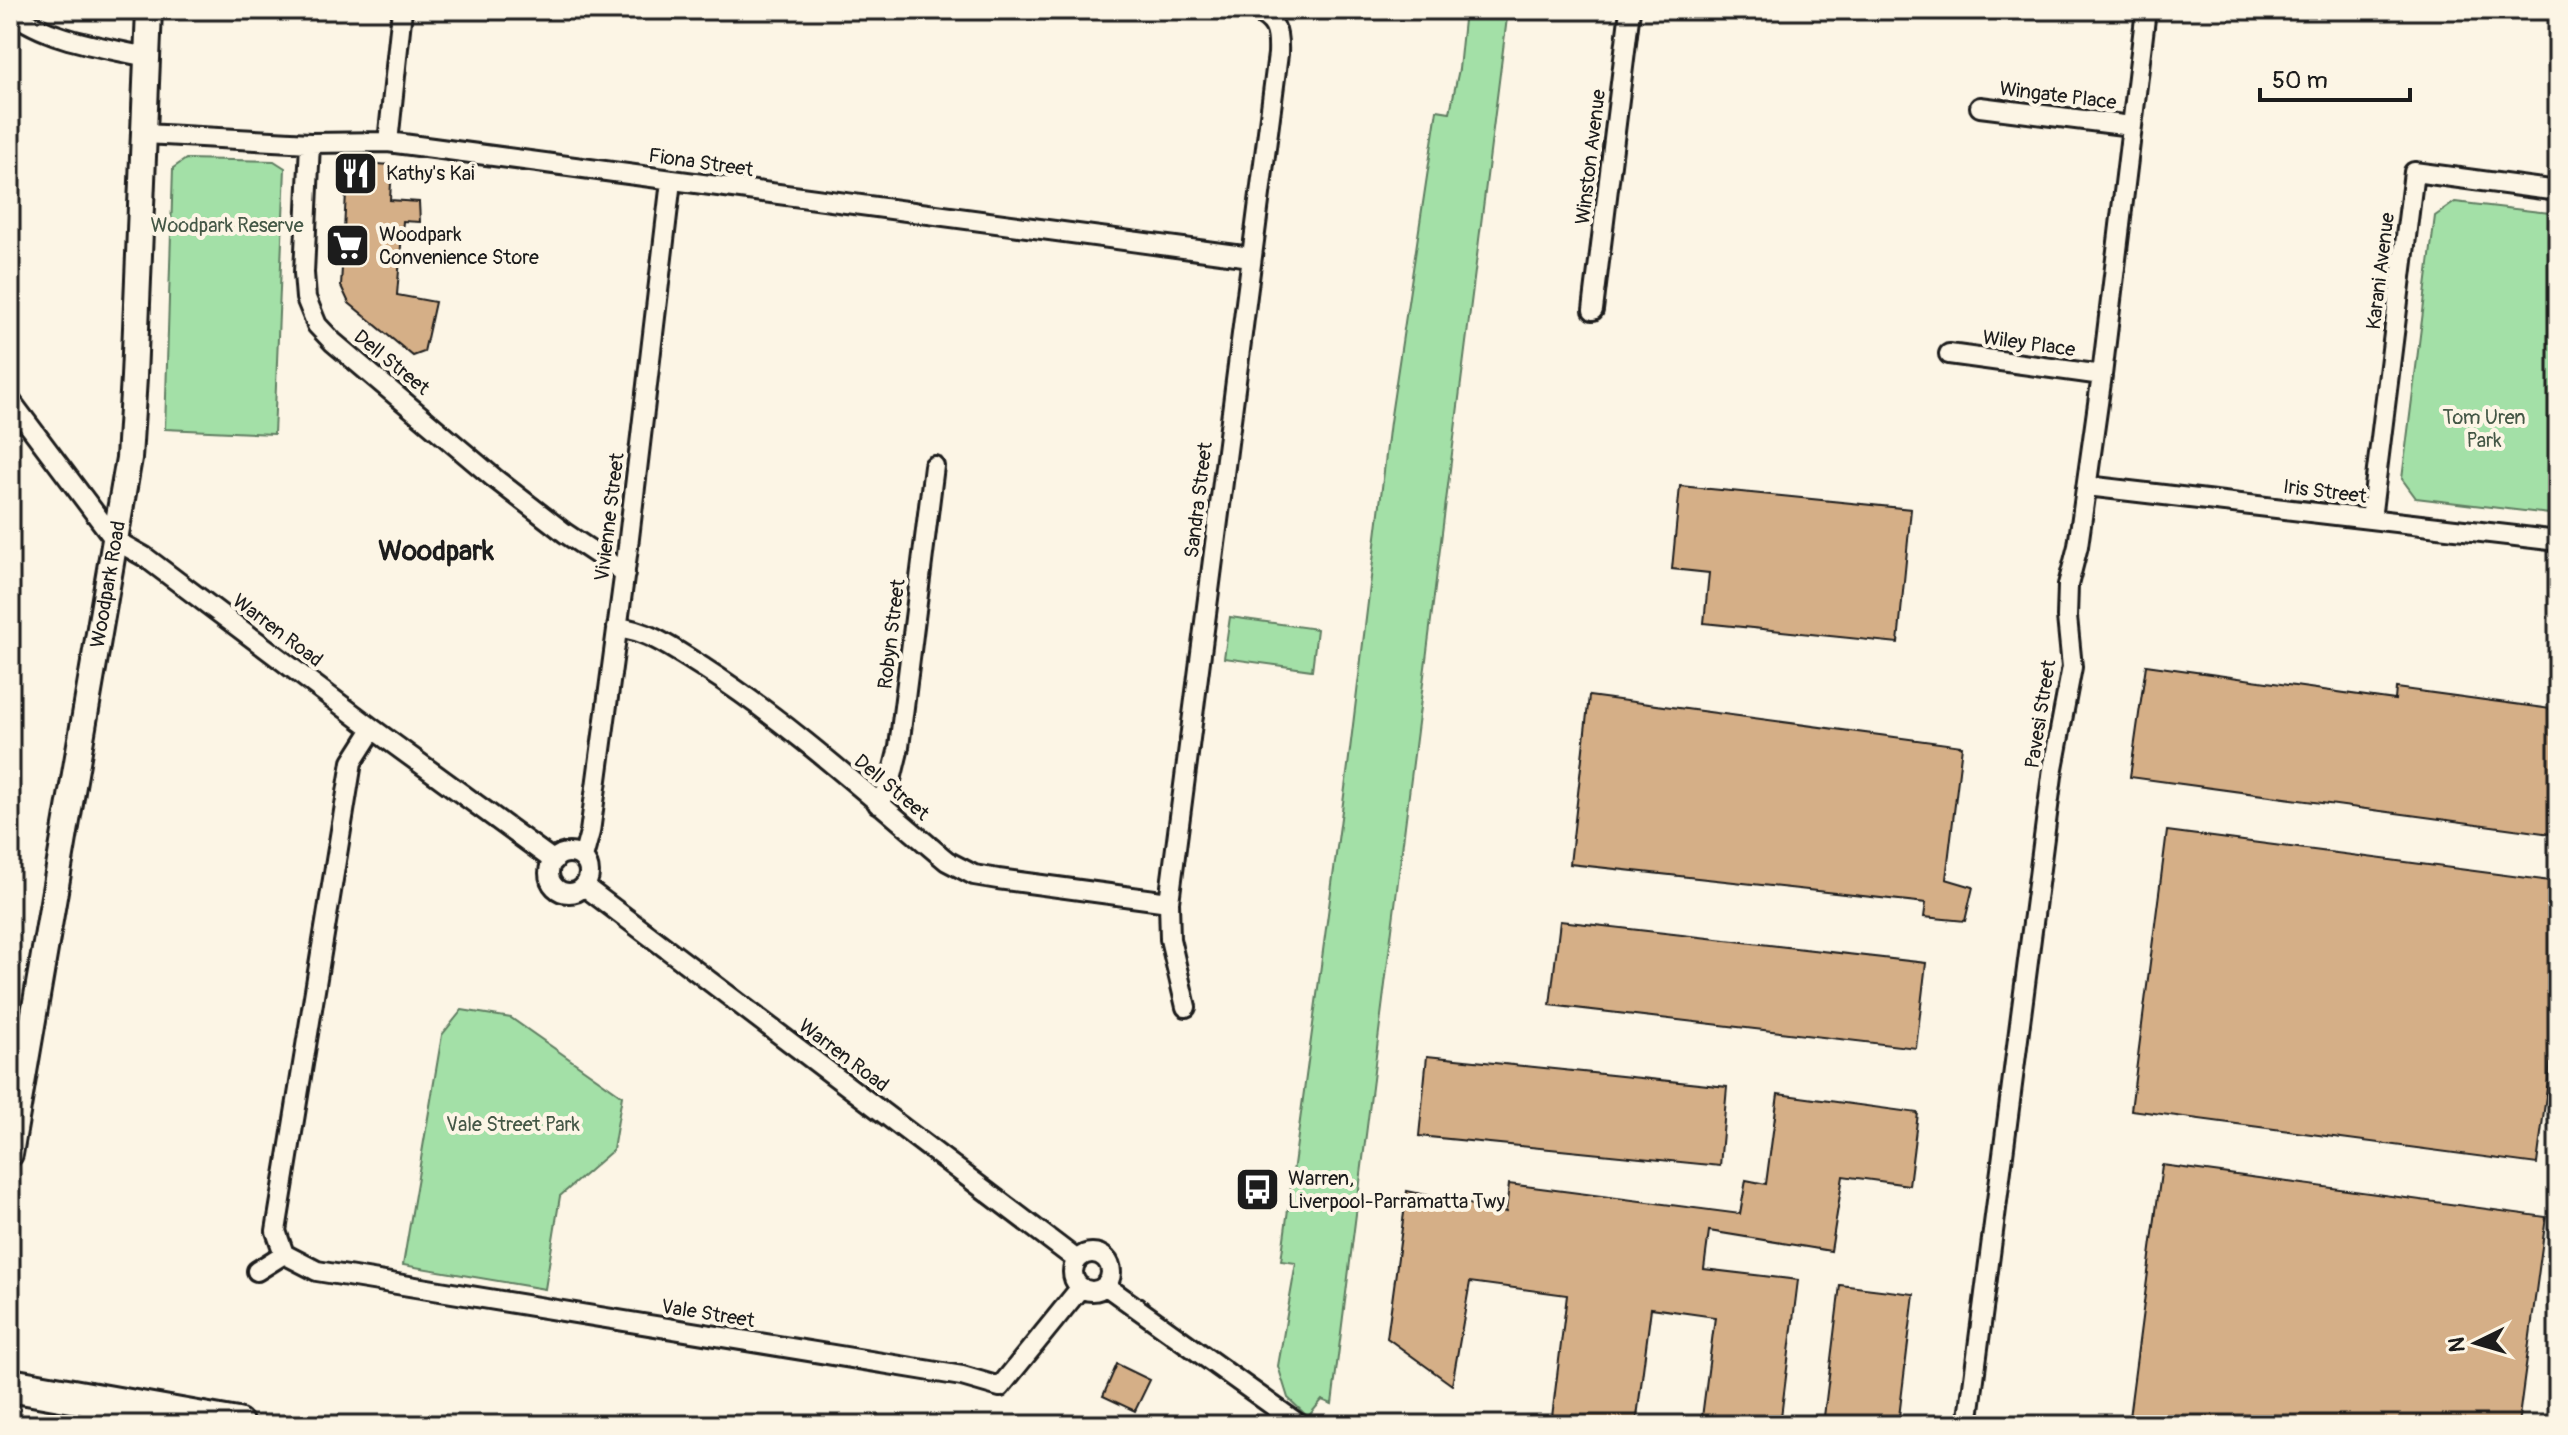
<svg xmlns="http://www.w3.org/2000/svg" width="2568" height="1435" viewBox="0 0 2568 1435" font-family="Pangolin,sans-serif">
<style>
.green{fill:#a3e0a7;stroke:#607e62;stroke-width:2}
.building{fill:#d5af87;stroke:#1c1c1c;stroke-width:2}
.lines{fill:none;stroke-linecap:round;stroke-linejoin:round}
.street-casing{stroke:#1c1c1c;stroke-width:24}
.secondary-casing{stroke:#1c1c1c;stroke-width:30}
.highway-casing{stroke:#1c1c1c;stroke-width:38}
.street{stroke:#fcf5e5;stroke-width:18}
.secondary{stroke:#fcf5e5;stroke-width:24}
.highway{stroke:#fcf5e5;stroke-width:32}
.labels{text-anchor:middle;stroke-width:8;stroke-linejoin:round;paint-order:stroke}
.street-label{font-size:20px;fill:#1c1c1c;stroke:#fcf5e5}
.poi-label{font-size:20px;fill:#1c1c1c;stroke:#fcf5e5;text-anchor:start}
.park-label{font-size:20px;fill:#445746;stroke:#fcf5e5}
.district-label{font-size:28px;font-weight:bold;fill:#1c1c1c;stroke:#fcf5e5}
</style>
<rect width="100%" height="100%" fill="#fcf5e5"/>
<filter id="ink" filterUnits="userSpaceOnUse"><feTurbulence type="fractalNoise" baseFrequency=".0125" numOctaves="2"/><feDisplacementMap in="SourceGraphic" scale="16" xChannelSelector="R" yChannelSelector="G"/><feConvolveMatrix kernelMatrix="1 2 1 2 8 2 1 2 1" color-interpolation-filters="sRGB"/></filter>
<g filter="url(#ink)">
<path class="green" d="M1465,10h43l-176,1394 -10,-4 -14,17 -20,-19 -10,-32 18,-103 -15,-2 67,-495 42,-344 47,-312 13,2 9,-43z
M186,159l88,2 11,7 -11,266 -109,-5 8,-261z
M2455,202l103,12v301l-142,-17 -14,-19 33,-263z
M1230,617l87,12 -5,41 -88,-12z
M462,1010l49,8 111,78 -9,54 -53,46 -15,93 -142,-24 39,-230z"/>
<path class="building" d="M359,163l33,2 -2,35 29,2 1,20 -17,-1 -6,74 38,7 -11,50 -11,4 -64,-53 -8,-17 6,-112z
M1680,486l231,23 -13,134 -194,-20 5,-50 -37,-4z
M2146,665l249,35 1,-12 162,22v125l-428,-58z
M1589,696l373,50 -16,133 27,8 -8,34 -41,-4 2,-14 -356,-39z
M2167,831l391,51v122l-21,160 -406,-54z
M1560,921l366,42 -10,85 -366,-43z
M1427,1056l300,31 -7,79 -301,-30z
M1778,1094l140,19 -9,72 -66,-9 -12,75 -122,-20 -5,38 94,11 -18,145h-79l14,-108 -64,-9 -15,117h-21l-63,-8 15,-122 -97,-13 -18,103 -65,-47 20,-147 99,21 3,-28 231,30 6,-34 20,4z
M2162,1165l384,52 -28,208h-390z
M1840,1285l74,9 -16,131h-75z
M1117,1364l33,16 -15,31 -32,-15z"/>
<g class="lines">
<defs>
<path id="street" d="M10,11c37,29 92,36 137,46
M1980,107l151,19
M145,134l165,9 78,-1 863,115
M388,142l14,-132
M310,143l-6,130 2,25 11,27 16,17 161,136 71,55 60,40
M1593,310l37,-300
M1949,354l153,21
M10,400l105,140 30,17 228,172 181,132
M2087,486l471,55
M2371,519l43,-347 144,19
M617,627c34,4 59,24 87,41 87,56 164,127 243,193l27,14 24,4 171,23
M373,729l-21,33 -76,469 8,23 33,17 645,105 38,11 81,-100
M878,804l12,-20 9,-37 35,-281
M549 873a20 20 0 1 1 40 0a20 20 0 1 1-40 0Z
M583,858l7,-26 37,-277 44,-374
M584,886l493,374
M1186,1007l-16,-68 -1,-37 109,-848c1,-24 -2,-34 -24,-44
M1073 1272a19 19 0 1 1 38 0a19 19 0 1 1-38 0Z
M257,1271l27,-17
M1106,1286l194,139
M1968,1425l85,-657 19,-101 -5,-50 1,-32 10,-39 24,-171 44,-365"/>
<g id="secondary">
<path id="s1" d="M10,1154l119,-696 5,-81 15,-367"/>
</g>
<path id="highway" d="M10,1385l227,40"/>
</defs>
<use href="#street" class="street-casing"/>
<use href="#secondary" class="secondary-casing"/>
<use href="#highway" class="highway-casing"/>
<use href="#street" class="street"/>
<use href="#secondary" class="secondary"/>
<use href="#highway" class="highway"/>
</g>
</g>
<defs>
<symbol id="restaurant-square" viewBox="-11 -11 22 22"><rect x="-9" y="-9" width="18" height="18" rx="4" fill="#1c1c1c" stroke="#fcf5e5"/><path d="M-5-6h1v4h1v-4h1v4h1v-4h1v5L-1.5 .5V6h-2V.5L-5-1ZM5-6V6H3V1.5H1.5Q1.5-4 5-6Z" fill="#fff"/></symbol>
<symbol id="supermarket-square" viewBox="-11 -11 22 22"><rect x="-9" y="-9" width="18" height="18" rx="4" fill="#1c1c1c" stroke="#fcf5e5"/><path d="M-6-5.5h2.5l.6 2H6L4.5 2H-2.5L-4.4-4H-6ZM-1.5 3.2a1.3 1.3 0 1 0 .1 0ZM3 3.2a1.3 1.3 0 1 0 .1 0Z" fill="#fff"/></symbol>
<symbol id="bus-square" viewBox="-11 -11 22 22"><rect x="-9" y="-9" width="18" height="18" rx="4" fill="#1c1c1c" stroke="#fcf5e5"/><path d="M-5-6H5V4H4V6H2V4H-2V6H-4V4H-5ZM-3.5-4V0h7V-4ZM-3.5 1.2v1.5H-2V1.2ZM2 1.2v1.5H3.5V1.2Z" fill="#fff"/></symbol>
</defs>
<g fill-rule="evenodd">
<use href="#restaurant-square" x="330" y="148" width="51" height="51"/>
<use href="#supermarket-square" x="322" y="220" width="51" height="51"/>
<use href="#bus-square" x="1232" y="1164" width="51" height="51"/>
</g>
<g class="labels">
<g class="street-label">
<text transform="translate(2058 95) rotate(7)" y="7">Wingate Place</text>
<text transform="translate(1590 157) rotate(-83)" y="7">Winston Avenue</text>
<text transform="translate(701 162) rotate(8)" y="7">Fiona Street</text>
<text transform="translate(2380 271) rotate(-83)" y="7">Karani Avenue</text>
<text transform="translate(2029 343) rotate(8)" y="7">Wiley Place</text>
<text transform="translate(392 362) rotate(39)" y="7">Dell Street</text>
<text transform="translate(2325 491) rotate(7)" y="7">Iris Street</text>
<text transform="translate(1198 500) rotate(-83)" y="7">Sandra Street</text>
<text transform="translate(609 517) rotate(-83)" y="7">Vivienne Street</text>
<text dy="7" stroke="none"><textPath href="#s1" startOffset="578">Woodpark Road</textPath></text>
<text transform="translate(278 630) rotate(37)" y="7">Warren Road</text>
<text transform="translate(891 634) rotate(-83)" y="7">Robyn Street</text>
<text transform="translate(2040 714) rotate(-81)" y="7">Pavesi Street</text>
<text transform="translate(892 787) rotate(40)" y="7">Dell Street</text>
<text transform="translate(844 1055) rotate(37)" y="7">Warren Road</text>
<text transform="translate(708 1313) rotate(9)" y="7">Vale Street</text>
</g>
<g class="poi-label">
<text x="386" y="180">Kathy's Kai</text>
<text x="379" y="241">Woodpark<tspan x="379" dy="23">Convenience Store</tspan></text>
<text x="1288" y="1185">Warren,<tspan x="1288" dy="23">Liverpool-Parramatta Twy</tspan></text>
</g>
<g class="park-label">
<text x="227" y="232">Woodpark Reserve</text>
<text x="2484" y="424">Tom Uren<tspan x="2484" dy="23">Park</tspan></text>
<text x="513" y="1131">Vale Street Park</text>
</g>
<g class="district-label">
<text x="436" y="560">Woodpark</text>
</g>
</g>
<rect width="2568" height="1435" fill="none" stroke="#fcf5e5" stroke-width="40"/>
<rect x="20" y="20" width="2528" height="1395" fill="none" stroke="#1c1c1c" stroke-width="3" filter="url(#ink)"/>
<g transform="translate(2476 1343) rotate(265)" stroke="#fcf5e5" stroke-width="6" paint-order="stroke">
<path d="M0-6L14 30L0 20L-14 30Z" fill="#1c1c1c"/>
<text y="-12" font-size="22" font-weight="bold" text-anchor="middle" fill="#1c1c1c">N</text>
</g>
<path d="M2260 88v12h150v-12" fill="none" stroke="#1c1c1c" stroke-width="4"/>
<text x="2272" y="88" font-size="24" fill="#1c1c1c" stroke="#fcf5e5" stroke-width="6" paint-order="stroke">50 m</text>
</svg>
